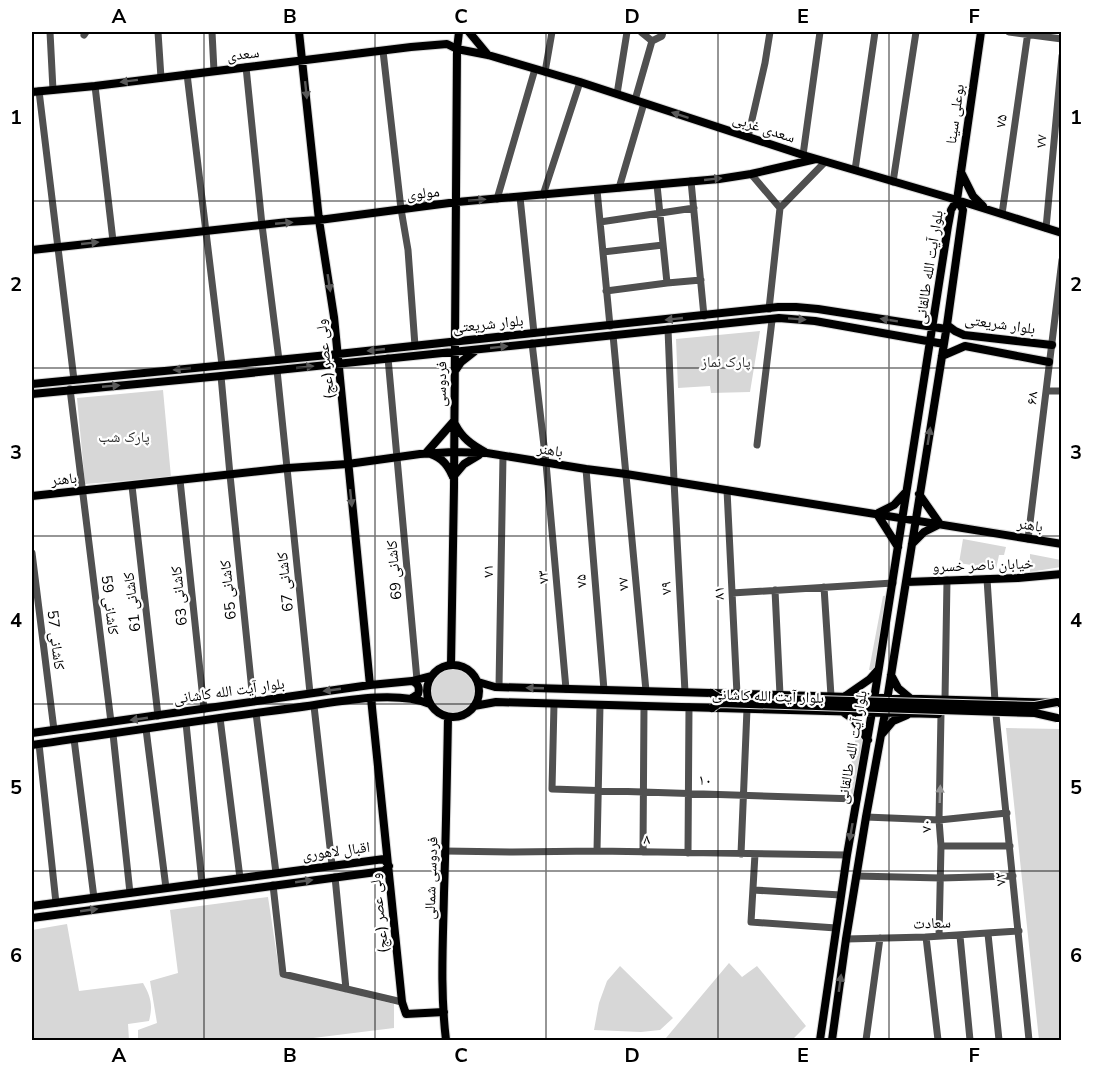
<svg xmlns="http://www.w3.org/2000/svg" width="1093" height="1072" viewBox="0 0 1093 1072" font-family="'Nunito Sans','Noto Naskh Arabic',sans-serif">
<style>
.green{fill:#d7d7d7}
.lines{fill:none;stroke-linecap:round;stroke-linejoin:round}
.major-casing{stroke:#dbdbdb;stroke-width:10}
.minor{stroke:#505050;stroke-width:7}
.major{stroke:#000;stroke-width:8}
.major-bridge-casing{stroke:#dbdbdb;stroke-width:10;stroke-linecap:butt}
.major-bridge{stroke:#000;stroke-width:8}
.oneway{fill:#595959}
.oneway2{fill:#969696}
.grid{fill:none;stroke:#000;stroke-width:1.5;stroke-opacity:0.55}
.labels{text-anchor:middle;stroke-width:4.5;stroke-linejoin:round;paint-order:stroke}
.street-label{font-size:15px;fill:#000;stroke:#fff}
.park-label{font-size:15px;fill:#2e2e2e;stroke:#fff}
.neatline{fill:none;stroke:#000;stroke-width:2}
.grid-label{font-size:20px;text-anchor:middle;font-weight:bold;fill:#000}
</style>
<rect width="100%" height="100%" fill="#fff"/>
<path class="green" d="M760,331l-10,61 -39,1 -1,-7 -32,2 -2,-49z
M163,390l8,87 -86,7 -8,-86z
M963,539l43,8 -2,8h-5l-3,14 -37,-6z
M1030,554l31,6v7l-31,5z
M889,595l-13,75h-7l14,-74z
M430 691a23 23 0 1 1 46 0a23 23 0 1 1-46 0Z
M1006,728l55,1v311h-22z
M857,730l7,9 -10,56 -8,1z
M268,897l12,79 114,28v24l-97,12h-159v-10l19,-7 -7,-42 28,-8 -8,-63z
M67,924l12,67 64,-8c8,14 10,22 6,38l-21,3 1,16h-97v-110z
M729,963l13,14 15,-11 49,60 -14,14h-133l7,-2z
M620,966l53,52 -13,12 -19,2 -47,-2 5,-27 8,-22z"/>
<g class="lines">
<defs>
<path id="major" d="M299,32l20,188 15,97 36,368
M469,32l19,23
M32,92l63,-6 316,-39 36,-3 10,5 31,6 92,27 223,73 154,45 105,33
M961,172l12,24 10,10
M32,250l256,-28 31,-2 138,-18 262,-23 32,-5 65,-15
M947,325l8,6 9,4 88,10
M942,356l23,-10 84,16
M455,371l6,-9 14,-11
M32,384l306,-30 440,-47h18l22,2 128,20
M32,394l189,-18 558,-58 36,3 129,23
M455,424c7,14 17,21 30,28
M452,475c-5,-12 -13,-20 -26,-22l28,-32
M453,477l11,-13 15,-9
M919,494l21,30
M32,496l256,-28 60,-4 72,-10 33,-2 34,1 99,16 40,5 436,70
M878,513l16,-8 11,-12
M877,514l21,33
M912,544l12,-12 16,-8
M906,582l112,-4 44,-4
M427 691a26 26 0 1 1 52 0a26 26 0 1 1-52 0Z
M451,665l3,-178 3,-438 2,-17
M891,675l7,13 12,10
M412,681c6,2 8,7 6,13l-6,4
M478,682l17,5 567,16
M844,697l26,-18 8,-9
M371,698l31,304 4,12 38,-2
M474,706l22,-4 442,12
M843,712l10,7 15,21
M32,733l338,-48 42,-4 19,-5
M882,734l11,-13 14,-6
M32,745c87,-12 174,-26 262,-37 39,-5 99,-19 136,-4
M32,906l352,-47 5,7 -5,5 -352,47
M446,1040c-6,-49 -3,-98 -2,-147 2,-59 3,-118 4,-176
M820,1040l27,-185 25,-143 76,-486 3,-16 6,-10 24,-168
M832,1040l14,-101 20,-122 19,-104 62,-388 16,-115 -6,-10"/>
</defs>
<use href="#major" class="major-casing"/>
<path class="minor" d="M50,32l3,58
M158,32l3,46
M212,32l2,39
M641,32l11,9
M1009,32l53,7
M84,35l2,-3
M383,51l18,158 7,41 7,96
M246,67l16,158 17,135
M545,72l7,-40
M187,74l35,291
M95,86l18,155
M39,91l35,289
M617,94l10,-62
M635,100l17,-59 10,-5 1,-4
M748,137l17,-74 5,-31
M803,155l17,-123
M855,170l20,-138
M751,174l29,34
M691,181l13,135
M893,182l23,-150
M657,185l10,98
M619,188l25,-85
M597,190l13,136
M543,195l37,-113
M520,197l14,136
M497,199l38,-130
M1002,214l26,-182
M600,222l94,-14
M1046,228l16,-172
M603,252l60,-7
M606,291l61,-8 34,-3
M769,309l11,-101 45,-46
M668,329l6,152 11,211
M613,335l33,356
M532,343l14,120 20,226
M388,358l29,322
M277,370l33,323
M221,376l9,99 23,226
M70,389l41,333
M1046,391h16
M757,445l15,-125
M586,469l18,221
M180,480l24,229
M132,486l26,230
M727,490l10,204
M1028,539l34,-279
M32,553l22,177
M987,579l8,122
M824,587l7,109
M775,590l5,105
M732,593l161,-10
M499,687l4,-231
M945,699l2,-119
M554,704l-2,85 305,10
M314,706l18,159
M256,713l20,160
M996,715l33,325
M220,718l20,160
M186,723l16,160
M146,729l20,159
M113,734l17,159
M74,739l20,159
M39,744l17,159
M866,817l73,3 68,-7
M941,846h69
M445,851l68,1 84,-1 250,4
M597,851l3,-146
M643,852l1,-146
M688,853l1,-146
M741,854l6,-145
M755,854l-4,68 85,6
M856,876l85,2 72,-2
M335,877l11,112
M273,885l10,89 119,28
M753,890l88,5
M988,934l11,106
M939,936l2,-90 -2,-26 2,-106
M960,936l10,104
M926,937l12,103
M846,939l80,-2 93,-6
M866,1040l14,-102"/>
<use href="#major" class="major"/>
<defs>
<path id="major-bridge" d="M711,693l8,5h11
M779,699l256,7 22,-4
M712,708l7,-5 316,10 22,5"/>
</defs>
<use href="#major-bridge" class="major-bridge-casing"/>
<use href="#major-bridge" class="major-bridge"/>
</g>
<defs><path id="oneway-solid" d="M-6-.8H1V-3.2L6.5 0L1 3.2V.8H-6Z" transform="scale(1.5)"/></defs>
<g class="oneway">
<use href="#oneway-solid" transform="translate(129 81) rotate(173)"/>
<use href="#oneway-solid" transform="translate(306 90) rotate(84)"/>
<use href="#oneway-solid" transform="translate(680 115) rotate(-162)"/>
<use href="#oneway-solid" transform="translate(713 179) rotate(-6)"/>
<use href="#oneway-solid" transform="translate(477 200) rotate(-5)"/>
<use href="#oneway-solid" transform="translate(284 223) rotate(-5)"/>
<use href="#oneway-solid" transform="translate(90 243) rotate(-6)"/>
<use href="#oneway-solid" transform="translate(329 283) rotate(81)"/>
<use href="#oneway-solid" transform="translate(674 319) rotate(174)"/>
<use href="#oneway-solid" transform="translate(797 319) rotate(4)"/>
<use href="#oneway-solid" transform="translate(889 320) rotate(-171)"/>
<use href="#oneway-solid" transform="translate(499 347) rotate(-6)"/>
<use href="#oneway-solid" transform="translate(376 350) rotate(174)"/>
<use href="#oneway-solid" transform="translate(305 367) rotate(-6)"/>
<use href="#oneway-solid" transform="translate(182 369) rotate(174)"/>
<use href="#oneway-solid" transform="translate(111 386) rotate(-5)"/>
<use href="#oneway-solid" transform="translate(929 436) rotate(-81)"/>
<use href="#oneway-solid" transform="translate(351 498) rotate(84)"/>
<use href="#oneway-solid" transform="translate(535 688) rotate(-178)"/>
<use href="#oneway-solid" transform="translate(332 690) rotate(172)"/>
<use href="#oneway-solid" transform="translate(139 719) rotate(172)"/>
<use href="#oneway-solid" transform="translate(851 832) rotate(100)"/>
<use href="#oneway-solid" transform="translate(304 881) rotate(-8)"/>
<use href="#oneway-solid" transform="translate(89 910) rotate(-8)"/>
<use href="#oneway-solid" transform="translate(840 983) rotate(-82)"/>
</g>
<use class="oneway2" href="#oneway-solid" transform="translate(940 794) rotate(-88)"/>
<path class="grid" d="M204,32v1008M375,32v1008M546,32v1008M718,32v1008M889,32v1008M32,201h1030M32,368h1030M32,536h1030M32,704h1030M32,871h1030"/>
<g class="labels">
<g class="street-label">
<text transform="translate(243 54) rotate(-7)" y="5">سعدی</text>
<text transform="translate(955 114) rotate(-82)" y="5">بوعلی سینا</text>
<text transform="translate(1001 121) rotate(-82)" y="5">۷۵</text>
<text transform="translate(764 128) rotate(18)" y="5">سعدی غربی</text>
<text transform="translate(1041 141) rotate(-85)" y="5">۷۷</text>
<text transform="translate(423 193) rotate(-6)" y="5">مولوی</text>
<text transform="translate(929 267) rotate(-81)" y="5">بلوار آیت الله طالقانی</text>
<text transform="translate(488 324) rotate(-6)" y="5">بلوار شریعتی</text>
<text transform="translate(1000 324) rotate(8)" y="5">بلوار شریعتی</text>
<text transform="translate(325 359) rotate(-96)" y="5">ولی عصر (عج)</text>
<text transform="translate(441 384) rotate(-89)" y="5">فردوسی</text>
<text transform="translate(1032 398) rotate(-84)" y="5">۶۸</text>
<text transform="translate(550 450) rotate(9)" y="5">باهنر</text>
<text transform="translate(64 479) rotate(-6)" y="5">باهنر</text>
<text transform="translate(1030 525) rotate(9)" y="5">باهنر</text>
<text transform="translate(983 565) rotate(-2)" y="5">خیابان ناصر خسرو</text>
<text transform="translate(394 570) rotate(-95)" y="5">کاشانی 69</text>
<text transform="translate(488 571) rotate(-89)" y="5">۷۱</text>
<text transform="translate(543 577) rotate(-95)" y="5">۷۳</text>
<text transform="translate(581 581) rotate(-95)" y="5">۷۵</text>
<text transform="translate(285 582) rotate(-96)" y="5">کاشانی 67</text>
<text transform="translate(623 584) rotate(-95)" y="5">۷۷</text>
<text transform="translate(666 588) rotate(-93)" y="5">۷۹</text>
<text transform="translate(228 590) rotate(-96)" y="5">کاشانی 65</text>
<text transform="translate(719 593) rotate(-93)" y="5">۸۱</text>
<text transform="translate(179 596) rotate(-96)" y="5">کاشانی 63</text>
<text transform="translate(132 602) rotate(-97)" y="5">کاشانی 61</text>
<text transform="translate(110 605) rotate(83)" y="5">کاشانی 59</text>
<text transform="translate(56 640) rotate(83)" y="5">کاشانی 57</text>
<text transform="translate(229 691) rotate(-8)" y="5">بلوار آیت الله کاشانی</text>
<text transform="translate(768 696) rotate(2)" y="5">بلوار آیت الله کاشانی</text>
<text transform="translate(852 747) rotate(-80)" y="5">بلوار آیت الله طالقانی</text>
<text transform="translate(705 780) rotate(2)" y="5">۱۰</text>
<text transform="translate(926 826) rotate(-92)" y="5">۷۰</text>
<text transform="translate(647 839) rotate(1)" y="5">۸</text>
<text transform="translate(336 851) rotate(-7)" y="5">اقبال لاهوری</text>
<text transform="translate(431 878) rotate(-88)" y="5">فردوسی شمالی</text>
<text transform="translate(1000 879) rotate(-96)" y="5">۷۲</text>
<text transform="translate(379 913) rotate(-96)" y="5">ولی عصر (عج)</text>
<text transform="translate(932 923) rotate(-2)" y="5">سعادت</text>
</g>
<g class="park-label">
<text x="726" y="367">پارک نماز</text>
<text x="124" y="442">پارک شب</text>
</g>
</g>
<rect width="1093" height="1072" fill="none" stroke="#ffffff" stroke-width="66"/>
<rect x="33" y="33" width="1027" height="1006" class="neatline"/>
<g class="grid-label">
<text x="119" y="23">A</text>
<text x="290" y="23">B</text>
<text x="461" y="23">C</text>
<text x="632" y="23">D</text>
<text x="803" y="23">E</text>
<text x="974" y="23">F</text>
<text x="16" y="124">1</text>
<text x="1076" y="124">1</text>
<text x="16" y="291">2</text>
<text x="1076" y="291">2</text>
<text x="16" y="459">3</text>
<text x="1076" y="459">3</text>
<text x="16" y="627">4</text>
<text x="1076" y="627">4</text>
<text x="16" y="794">5</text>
<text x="1076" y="794">5</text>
<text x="16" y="962">6</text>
<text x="1076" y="962">6</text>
<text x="119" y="1062">A</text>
<text x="290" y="1062">B</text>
<text x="461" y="1062">C</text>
<text x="632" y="1062">D</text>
<text x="803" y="1062">E</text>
<text x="974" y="1062">F</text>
</g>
</svg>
